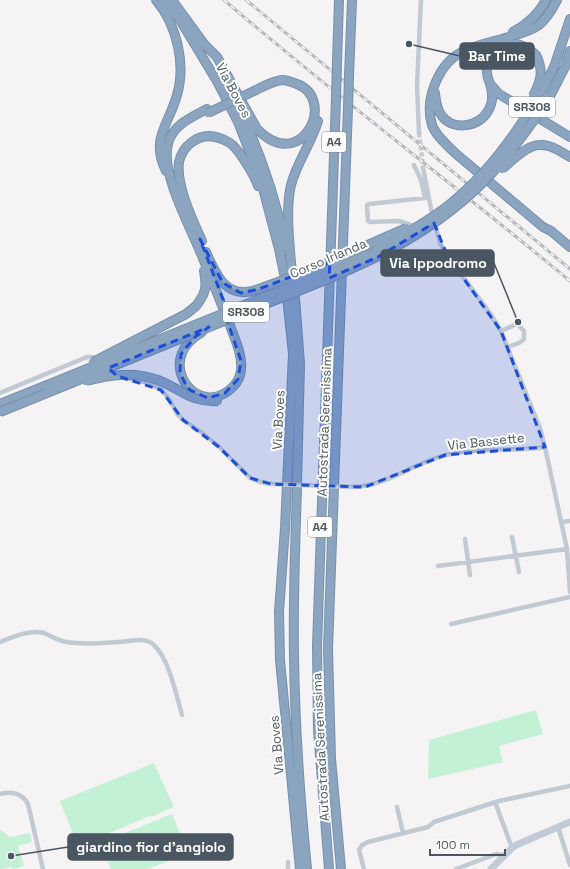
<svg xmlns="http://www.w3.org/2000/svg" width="570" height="869" viewBox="0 0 570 869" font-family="'Space Grotesk',sans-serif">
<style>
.green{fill:#c3f1d5}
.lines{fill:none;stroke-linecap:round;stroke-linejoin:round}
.street-tunnel{stroke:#caccce;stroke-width:4.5;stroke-dasharray:4.5 2;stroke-linecap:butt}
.highway-tunnel{stroke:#caccce;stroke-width:8;stroke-dasharray:8 4;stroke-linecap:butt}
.highway-casing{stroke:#7690ad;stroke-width:10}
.street{stroke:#c1cad2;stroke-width:4.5}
.secondary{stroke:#c1cbd6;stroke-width:7}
.highway{stroke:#8ba5c1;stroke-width:8}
.rail-casing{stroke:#b5b8bd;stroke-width:3}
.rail{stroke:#fff;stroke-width:1.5;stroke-dasharray:4.5;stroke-linecap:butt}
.highway-bridge-casing{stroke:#7690ad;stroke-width:10;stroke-linecap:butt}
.street-bridge{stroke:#c1cad2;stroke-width:4.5}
.highway-bridge{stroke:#8ba5c1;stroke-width:8}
.marked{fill:#1d4ed8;fill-opacity:0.2;stroke:#1d4ed8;stroke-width:3;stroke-dasharray:8 5;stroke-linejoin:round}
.labels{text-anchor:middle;stroke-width:4;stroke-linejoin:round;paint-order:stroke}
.shield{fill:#fff;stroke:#808990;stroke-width:1}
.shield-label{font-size:12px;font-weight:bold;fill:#4a5661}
.street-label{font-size:13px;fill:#4a5661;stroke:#fff}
.leader{fill:none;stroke:#4a5661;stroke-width:1.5}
.callout-dot{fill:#4a5661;stroke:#fff;stroke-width:1.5}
.callout{fill:#4a5661;stroke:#4a5661;stroke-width:1.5}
.callout-label{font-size:14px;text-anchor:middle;font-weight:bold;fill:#fff}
</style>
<rect width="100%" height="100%" fill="#f5f3f3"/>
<path class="green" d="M536,710l7,24 -44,12 4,16 -75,17 1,-39z
M154,763l20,44 -21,9 -2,1 -1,-1 -72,30 -18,-45 72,-29 3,1 -1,-2z
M172,814l16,39 -40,16h-37l-11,-26z
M0,830l10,7 20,-4 2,9 -14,4 6,20 -11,3 -1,-2 -12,2z"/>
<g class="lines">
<path class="street-tunnel" d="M419,133l4,35"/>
<path class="highway-tunnel" d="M232,94l5,9"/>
<defs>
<path id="highway" d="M156,0c21,25 30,64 21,95 -8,30 -27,43 -11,76
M163,0l17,20 20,33 18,30 20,39 23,59 18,68 6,29 8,76 -8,174 -6,84 1,48 20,209
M172,0l32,44
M557,0c-4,8 -11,19 -18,25 -11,8 -25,10 -37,14 -13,3 -27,7 -38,12 -25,11 -40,48 -32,74 4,11 15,20 23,28l88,74 8,4 19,16
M513,32c15,-8 25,-17 33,-32
M201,41l16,16 40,72c44,46 81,-29 40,-45 -5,-2 -10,-4 -15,-4 -9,1 -18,6 -26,10
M337,62l2,-62
M554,67l16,-48
M349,76l3,-76
M491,85l8,9 71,43
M435,93c1,8 1,16 7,23 11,15 37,11 46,-5 5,-8 5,-18 2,-27 -1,-4 -3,-7 -3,-11 -1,-14 7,-23 19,-28 11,-4 23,3 30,10
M548,100l17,-33 5,-16
M237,103c22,46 38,93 49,143
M558,150l12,7
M202,241c-10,-22 -26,-56 -23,-79 2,-9 6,-15 13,-20 12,-9 25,-7 38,1 8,5 25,33 28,43
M206,252c11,25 21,49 53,37
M292,274c-2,-25 -7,-65 -1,-89 6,-23 20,-41 27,-64
M295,298l5,66 -3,119
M196,306c10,-13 11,-19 8,-35
M202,332c-8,5 -17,12 -20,21 -9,22 10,48 33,44 13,-3 25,-14 26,-27 2,-16 -8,-35 -13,-50 -9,-21 -17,-43 -26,-64 -11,-28 -42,-83 -34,-112 4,-19 24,-27 39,-35
M0,404l45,-18
M297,489c-2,56 -4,112 -3,168 1,71 6,141 13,212
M329,869l-11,-139 -1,-84 19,-548
M341,869l-10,-110 -3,-110 20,-541"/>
</defs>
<use href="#highway" class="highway-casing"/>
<path class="street" d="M419,133l-2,-48 4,-85
M414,165l7,15 4,18 -56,6 -2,1 1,16 3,1 28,-1 18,6
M423,168l8,41 9,34 7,12 43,58 11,18 39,97 5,19 22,102 3,43
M501,331l16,-7 7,7v8l-5,4 -11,4
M124,378l22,4 15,8 8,9 8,15 6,6 19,13 17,14 31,31 10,4 11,2
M0,393l87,-36h6l6,3
M352,487c35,0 62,-25 95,-32 32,-8 66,-3 98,-8
M561,522l9,-1
M512,537l7,35
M465,539l5,36
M438,566l129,-17
M451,624l119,-27
M0,642c12,-5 31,-13 44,-9 8,3 14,8 23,9 17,3 34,1 51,0 11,0 27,-6 36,3 15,14 22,49 28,70
M0,794c11,-3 22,-1 28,10l15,65
M495,802l17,46
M397,807l6,26
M558,827l12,38
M288,862v7
M364,869l-5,-19 3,-5 6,-3 60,-15 6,-5 65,-21 71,-15
M456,869l40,-15 8,2"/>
<path class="secondary" d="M491,869l21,-21 4,-3 54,-23"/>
<use href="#highway" class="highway"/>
<defs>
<path id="rail" d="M224,0c113,97 232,186 346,281
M246,0l324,269"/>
</defs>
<use href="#rail" class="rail-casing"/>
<use href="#rail" class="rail"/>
<defs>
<path id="highway-bridge" d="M533,96c8,-15 11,-25 3,-41
M336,98l1,-36
M348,108l1,-32
M208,113l48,-23
M502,169c18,-15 31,-33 56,-19
M259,289l54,-20 93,-41
M93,362l93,-48 10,-8
M86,381c25,-6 47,-10 72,-1 23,9 33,23 60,21
M45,386l327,-133c26,-15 53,-29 77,-48 45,-36 79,-87 105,-138
M0,412c82,-33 164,-67 246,-100 71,-29 146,-54 207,-103 39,-30 68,-69 95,-109"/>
</defs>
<use href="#highway-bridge" class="highway-bridge-casing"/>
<path class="street-bridge" d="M271,484l81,3"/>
<use href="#highway-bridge" class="highway-bridge"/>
</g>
<path class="marked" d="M434,223l13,32 54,76 44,116 -100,8 -80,32 -94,-3 -21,-6 -31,-31 -36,-27 -22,-30 -44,-14 -9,-8 101,-41 -13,9 -15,18 -1,19 5,10 5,7 18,8 17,-5 13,-14 3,-18 -14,-41 3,-2 -30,-79 23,44 18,10 18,-4 71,-27 -1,16 49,-21z"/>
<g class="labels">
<g class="shield">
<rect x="509" y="97" width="46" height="20" rx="3"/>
<rect x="322" y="132" width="24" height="20" rx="3"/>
<rect x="223" y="302" width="46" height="20" rx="3"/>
<rect x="308" y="517" width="24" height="20" rx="3"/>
</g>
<g class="shield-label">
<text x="532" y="111">SR308</text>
<text x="334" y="146">A4</text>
<text x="246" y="316">SR308</text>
<text x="320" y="531">A4</text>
</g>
<g class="street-label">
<text transform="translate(234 90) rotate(62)" y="5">Via Boves</text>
<text transform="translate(328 258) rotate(-23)" y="5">Corso Irlanda</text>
<text transform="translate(278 420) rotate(-87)" y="5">Via Boves</text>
<text transform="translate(324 422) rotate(-88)" y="5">Autostrada Serenissima</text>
<text transform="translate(486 441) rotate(-6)" y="5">Via Bassette</text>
<text transform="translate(276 745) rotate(-95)" y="5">Via Boves</text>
<text transform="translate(320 747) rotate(-93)" y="5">Autostrada Serenissima</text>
</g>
</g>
<path class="leader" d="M409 44L460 56M518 322L494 263M11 856L68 847"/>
<g class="callout-dot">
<circle cx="409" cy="44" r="4"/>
<circle cx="518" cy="322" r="4"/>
<circle cx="11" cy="856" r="4"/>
</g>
<g class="callout">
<rect x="460" y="43" width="74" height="26" rx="4"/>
<rect x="381" y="250" width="113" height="26" rx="4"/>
<rect x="68" y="834" width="165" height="26" rx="4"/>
</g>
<g class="callout-label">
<text x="497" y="61">Bar Time</text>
<text x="438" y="268">Via Ippodromo</text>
<text x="151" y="852">giardino fior d'angiolo</text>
</g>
<path d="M430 849v6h75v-6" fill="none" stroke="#4a5661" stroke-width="2"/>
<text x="436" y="849" font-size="12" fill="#4a5661" stroke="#ffffff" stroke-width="3" paint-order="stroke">100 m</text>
</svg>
